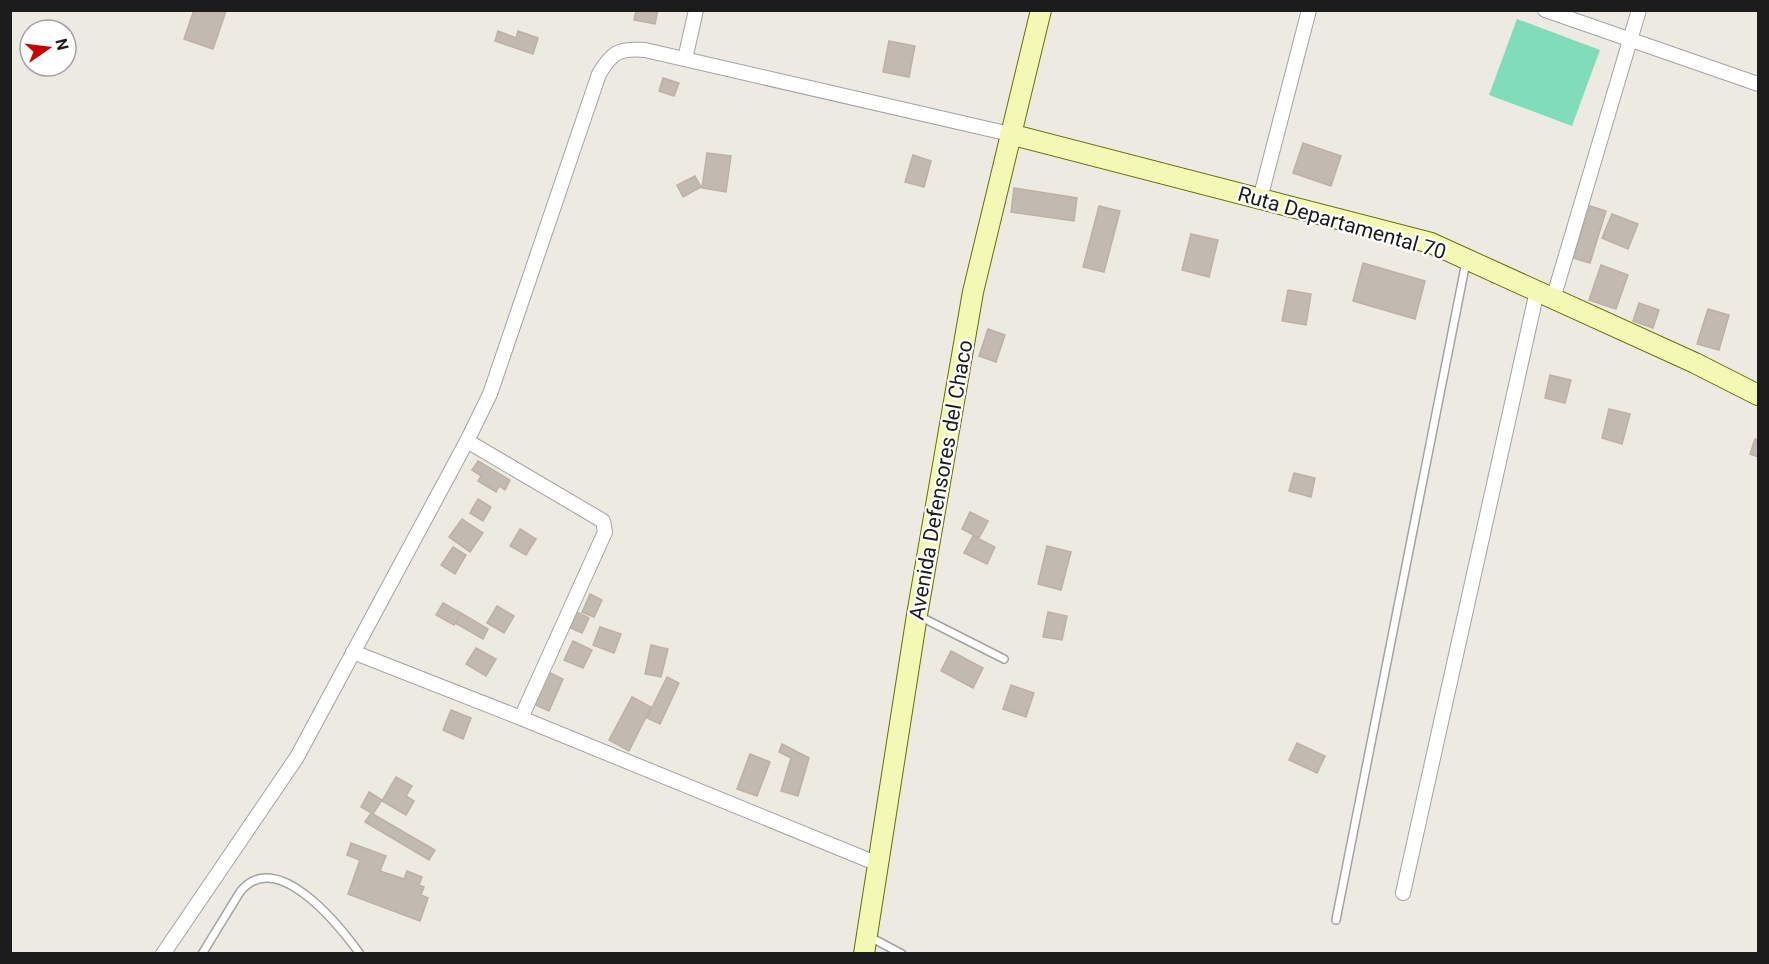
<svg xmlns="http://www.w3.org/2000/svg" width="1769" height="964" viewBox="0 0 1769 964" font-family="Roboto,sans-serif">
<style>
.pitch{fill:#80dcb9}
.building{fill:#c2b9b1;stroke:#bfb0a4;stroke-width:1.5}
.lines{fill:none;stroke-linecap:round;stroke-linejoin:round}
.service-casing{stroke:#a3a3a3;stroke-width:10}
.minor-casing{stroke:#a3a3a3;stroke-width:16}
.secondary-casing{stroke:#647006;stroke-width:22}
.service{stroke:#fff;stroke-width:7}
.minor{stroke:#fff;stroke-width:14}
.secondary{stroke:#f4f8b5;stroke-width:20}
.labels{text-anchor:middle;stroke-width:4.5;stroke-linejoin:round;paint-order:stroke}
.street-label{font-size:21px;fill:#1c1c1c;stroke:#fff}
</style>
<rect width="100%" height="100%" fill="#edeae2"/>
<path class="pitch" d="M1517,19l83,31 -28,76 -83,-31z"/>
<path class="building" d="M194,10l32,1 -13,38 -29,-10z
M636,10h22l-3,14 -21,-4z
M498,31l18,7 2,-7 20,7 -5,16 -38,-13z
M889,41l26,5 -6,31 -26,-5z
M663,78l16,5 -5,13 -15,-5z
M1303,143l38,13 -10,30 -38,-13z
M707,153l24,3 -5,36 -24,-4z
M913,155l18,6 -7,26 -19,-5z
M695,176l6,11 -18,10 -6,-12z
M1014,188l63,10 -3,23 -63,-9z
M1099,206l21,5 -16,61 -21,-5z
M1590,206l16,5 -16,52 -17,-5z
M1612,214l26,10 -10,25 -26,-11z
M1191,234l27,6 -9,37 -27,-7z
M1363,263l62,18 -10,38 -62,-18z
M1601,265l27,10 -12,34 -27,-9z
M1288,290l23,4 -5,31 -24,-4z
M1639,303l20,7 -6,18 -20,-7z
M1708,309l21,6 -10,35 -22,-6z
M988,329l17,6 -9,27 -17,-6z
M1550,375l21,5 -6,23 -20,-5z
M1609,409l21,5 -8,30 -20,-6z
M1755,439l3,1v17l-8,-3z
M478,461l32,19 -5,10 -6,-4 -3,6 -18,-11 3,-5 -9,-6z
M1294,473l21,5 -4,19 -22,-6z
M478,499l13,8 -8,14 -13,-8z
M970,512l18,9 -9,17 -17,-9z
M462,519l21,14 -13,19 -21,-15z
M520,529l16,10 -10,16 -16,-9z
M973,536l22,11 -8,17 -23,-11z
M1047,546l24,6 -10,38 -23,-6z
M453,547l13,8 -11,19 -14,-9z
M590,594l12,6 -8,17 -12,-5z
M443,603l18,10 -7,12 -18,-10z
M497,606l17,10 -10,17 -17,-10z
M571,609l18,9 -7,15 -18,-8z
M1048,612l19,4 -5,24 -19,-3z
M461,613l27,16 -5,10 -28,-16z
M600,627l21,7 -7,19 -21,-8z
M573,641l19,9 -9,18 -19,-8z
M651,645l17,4 -7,28 -16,-3z
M476,648l20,11 -10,17 -20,-12z
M951,651l32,17 -10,20 -32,-17z
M544,670l19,9 -14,32 -20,-9z
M667,677l12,6 -19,41 -13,-6z
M1011,685l23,8 -8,24 -23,-8z
M632,697l19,10 -22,44 -20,-11z
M451,710l20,8 -8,21 -20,-9z
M1297,743l28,13 -8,17 -28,-13z
M782,744l27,14 -11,38 -17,-5 10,-33 -12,-6z
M750,754l20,8 -13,34 -20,-7z
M396,777l16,9 -6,10 8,5 -8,14 -24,-14z
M369,792l13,8 -9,14 -12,-7z
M371,813l64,37 -6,10 -64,-38z
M351,843l35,13 -6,15 24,8 3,-8 15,6 -3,8 5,2 -3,8 7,3 -8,23 -72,-27 12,-34 -13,-5z"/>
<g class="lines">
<defs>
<path id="service" d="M919,616l85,43
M1336,920l130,-658
M870,937l32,17
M202,954l38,-62c36,-46 99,33 120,62"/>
<path id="minor" d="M1545,10l213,74
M685,59l11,-49
M1260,199l49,-189
M1553,299l86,-289
M467,441l136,80 2,11 -84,186 357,146
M353,652l168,66
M1403,893l134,-602
M163,954l134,-197 170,-316 23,-47 109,-320c13,-22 20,-26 46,-24l365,84"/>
<path id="secondary" d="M1010,134l421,109 264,120 63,32
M864,954l53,-339 56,-323 68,-282"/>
</defs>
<use href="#service" class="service-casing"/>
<use href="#minor" class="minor-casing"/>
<use href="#secondary" class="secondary-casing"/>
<use href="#service" class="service"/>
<use href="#minor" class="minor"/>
<use href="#secondary" class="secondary"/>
</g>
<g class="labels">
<g class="street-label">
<text transform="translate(1342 223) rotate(16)" y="7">Ruta Departamental 70</text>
<text transform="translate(941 480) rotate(-80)" y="7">Avenida Defensores del Chaco</text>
</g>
</g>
<rect width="1769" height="964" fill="none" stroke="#1c1c1c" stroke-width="24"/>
<g transform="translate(48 48) rotate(76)"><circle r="28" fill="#ffffff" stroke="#a4a4a4" stroke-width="1.5"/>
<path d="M0-4.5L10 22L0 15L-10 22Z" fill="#c50403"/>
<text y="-9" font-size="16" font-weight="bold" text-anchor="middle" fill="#1c1c1c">N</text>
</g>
</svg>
